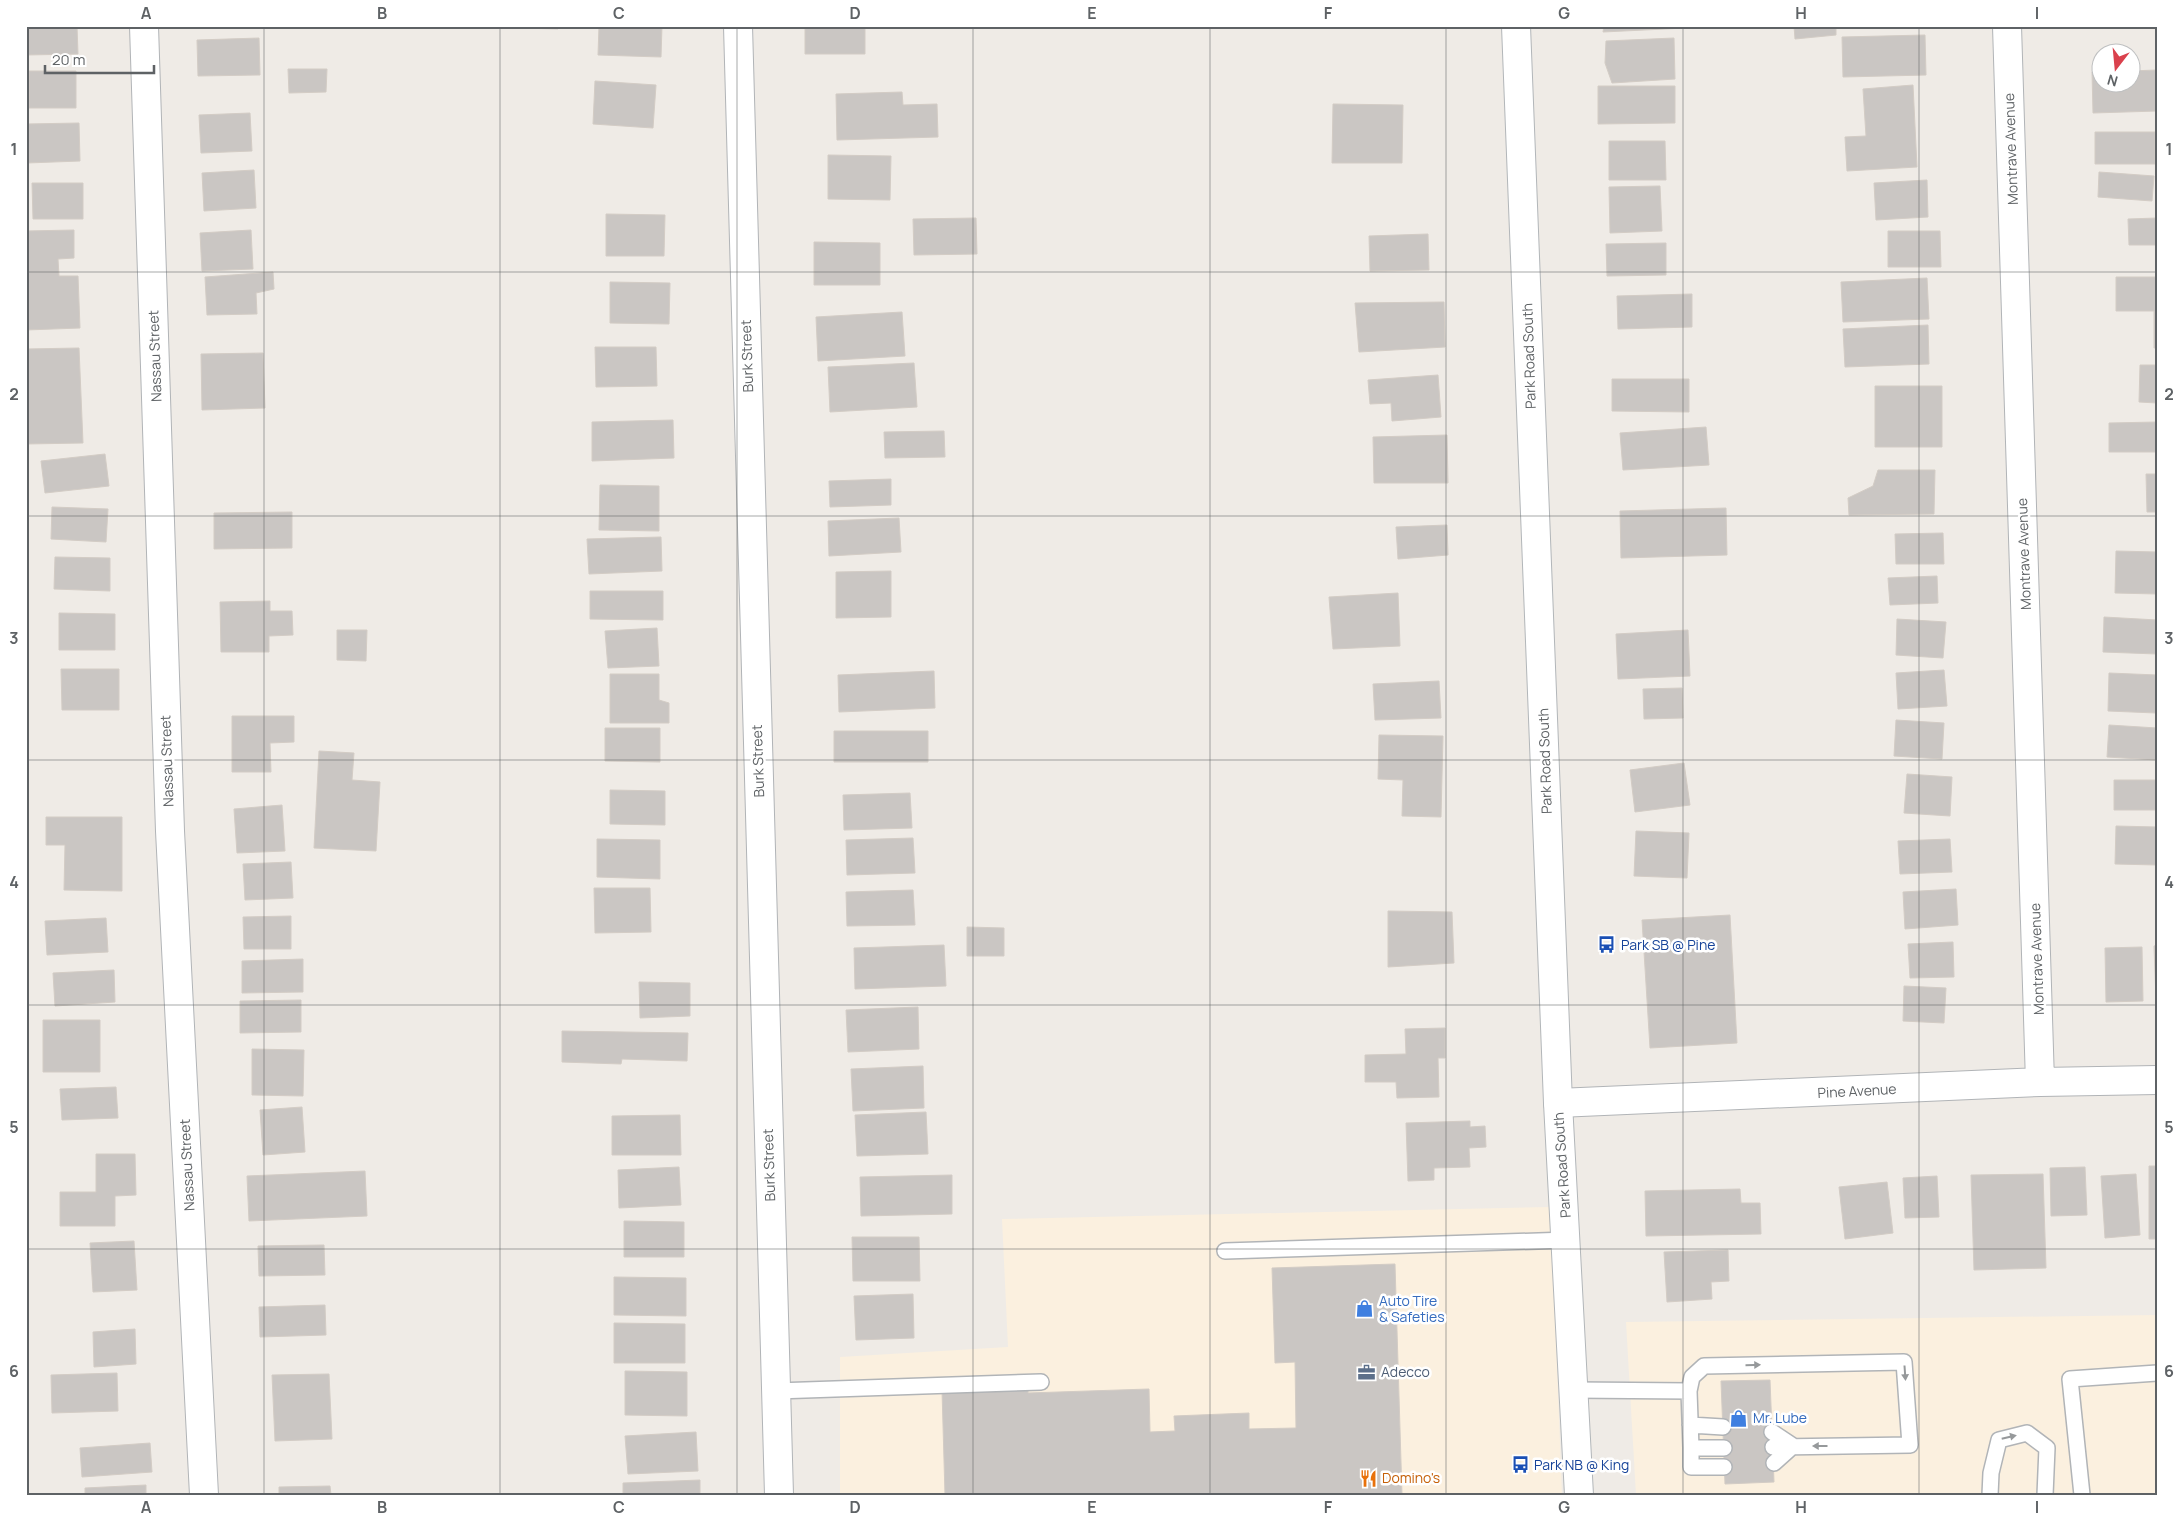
<svg xmlns="http://www.w3.org/2000/svg" width="2183" height="1521" viewBox="0 0 2183 1521" font-family="Manrope,sans-serif">
<style>
.commercial{fill:#fbf0df}
.building{fill:#cac6c3;stroke:#d3ccc5}
.lines{fill:none;stroke-linecap:round;stroke-linejoin:round}
.lane-casing{stroke:#b1b4b7;stroke-width:18}
.street-casing{stroke:#b1b4b7;stroke-width:30}
.secondary-casing{stroke:#b2b6b9;stroke-width:30}
.lane{stroke:#fff;stroke-width:15}
.street{stroke:#fff;stroke-width:28}
.secondary{stroke:#fff;stroke-width:28}
.oneway{fill:#96999b}
.grid{fill:none;stroke:#5e6265;stroke-width:1;stroke-opacity:0.55}
.labels{text-anchor:middle;stroke-width:5;stroke-linejoin:round;paint-order:stroke}
.street-label{font-size:14px;fill:#5e6265;stroke:#fff}
.transit-label{font-size:14px;fill:#164399;stroke:#fff;text-anchor:start}
.shop-label{font-size:14px;fill:#366cbe;stroke:#fff;text-anchor:start}
.service-label{font-size:14px;fill:#4e5e75;stroke:#fff;text-anchor:start}
.food-label{font-size:14px;fill:#c56008;stroke:#fff;text-anchor:start}
.neatline{fill:none;stroke:#5e6265;stroke-width:2}
.grid-label{font-size:16px;text-anchor:middle;font-weight:bold;fill:#5e6265}
</style>
<rect width="100%" height="100%" fill="#efebe6"/>
<path class="commercial" d="M1551,1207l11,288h-722v-138l168,-10 -6,-128z
M2157,1315v180h-521l-10,-173z"/>
<path class="building" d="M26,26h51l1,28 -52,1z
M520,26h38v3l-38,-1z
M599,26h63l-1,31 -63,-2z
M805,26h60v28h-60z
M1604,26h81v2l-82,4z
M1794,26h42v9l-41,4z
M1925,35l1,40 -83,2 -1,-40z
M259,38l1,37 -62,1 -1,-36z
M1674,38l1,41 -63,4 -7,-20 1,-22z
M288,69h39l-1,23 -37,1z
M2157,70v41l-64,2 -1,-41 8,-1v11h30v-11z
M29,71h47v37h-47z
M595,81l61,4 -3,43 -60,-4z
M1913,85l4,82 -70,4 -2,-34 21,-1 -3,-47z
M1598,86h77v37l-77,1z
M902,92l1,13 34,-1 1,33 -101,3 -1,-46z
M1333,104l70,1 -1,58h-70z
M250,113l2,38 -51,2 -2,-38z
M79,123l1,38 -53,2 -1,-39z
M2095,132h60v32h-60z
M1609,141h56l1,39h-57z
M828,155l63,1 -1,44 -62,-1z
M254,170l2,38 -52,3 -2,-38z
M2099,172l55,4 -2,25 -54,-4z
M1927,180l1,37 -52,3 -2,-37z
M32,183h51v36h-50z
M1660,186l2,45 -52,2 -1,-46z
M606,214l59,1 -1,41h-58z
M976,218l1,36 -63,1 -1,-36z
M2157,218v27h-28l-1,-26z
M74,230v28l-16,1 1,17h19l2,52 -54,2v-99z
M251,230l2,39 -51,2 -2,-38z
M1888,231h52l1,36h-53z
M1428,234l1,36 -59,1 -1,-35z
M814,242l66,1v42h-66z
M1666,243v32l-59,1 -1,-32z
M273,272l1,17 -18,4 1,21 -50,1 -2,-38z
M2116,277h41v71h-3v-37h-38z
M1927,278l2,41 -86,3 -2,-40z
M610,282l60,1 -1,41 -59,-1z
M1692,294v33l-74,2 -1,-33z
M1444,302l1,45 -86,5 -4,-49z
M902,312l3,44 -87,5 -2,-44z
M1928,325l1,39 -84,3 -2,-38z
M595,347h61l1,39 -61,1z
M79,348l4,95 -57,1v-95z
M263,353l2,55 -63,2 -1,-56z
M914,363l3,44 -87,5 -2,-45z
M2140,365h17v38l-18,-1z
M1438,375l3,42 -49,4 -1,-18 -21,1 -2,-24z
M1612,379h77v33l-77,-1z
M1875,386h67v61h-67z
M673,420l1,38 -82,3v-39z
M2157,422v30h-48v-29z
M1706,427l3,38 -86,5 -3,-37z
M944,431l1,26 -60,1 -1,-26z
M1447,435l1,48h-74l-1,-46z
M105,454l4,32 -64,7 -4,-32z
M1878,470h57l-1,44 -85,1 -1,-17 25,-12z
M2146,474h11v38h-10z
M891,479v26l-61,2 -1,-26z
M600,485l59,1v45l-60,-1z
M52,507l56,2 -2,33 -55,-3z
M1726,508l1,47 -106,3 -1,-47z
M292,512v36l-78,1v-36z
M899,518l2,34 -72,4 -1,-35z
M1447,525l1,30 -50,4 -2,-32z
M1943,533l1,31h-48l-1,-30z
M661,537l1,34 -73,3 -2,-35z
M2116,551l41,1v42l-42,-1z
M55,557l55,1v33l-56,-2z
M891,571v46l-55,1v-46z
M1937,576l1,27 -48,2 -2,-27z
M590,591h73v29l-73,-1z
M1398,593l2,53 -67,3 -4,-52z
M270,601v10h22l1,24 -24,1v16h-48l-1,-50z
M59,613l56,1v36h-56z
M2104,617l53,3v34l-54,-2z
M1897,619l49,3 -3,36 -47,-3z
M657,628l2,38 -51,2 -3,-37z
M337,630h30l-1,31 -29,-1z
M1688,630l2,46 -72,3 -2,-45z
M61,669h58v41h-57z
M1944,670l3,36 -49,3 -2,-36z
M934,671l1,37 -96,4 -1,-37z
M2109,673l48,2 -1,38 -48,-2z
M610,674h49v26l10,3v20h-59z
M1439,681l2,37 -66,2 -2,-36z
M1682,688l1,30 -39,1 -1,-30z
M232,716h62v26l-24,1 1,29h-39z
M1896,720l48,3 -2,36 -48,-3z
M2109,725l48,3v32l-50,-3z
M605,728h55v34l-55,-1z
M834,731h94v31h-94z
M1379,735l64,1 -2,81 -39,-1 1,-36 -25,-1z
M319,751l35,2 -2,27 28,2 -4,69 -62,-3z
M1684,763l6,42 -55,7 -5,-42z
M1907,774l45,3 -2,39 -46,-3z
M2114,780h43v30h-43z
M610,790l55,1v34l-55,-1z
M910,793l2,35 -68,2 -1,-35z
M282,805l3,46 -48,2 -3,-44z
M46,817h76v74l-58,-1 1,-45h-19z
M2116,826l41,1v38l-42,-1z
M1636,831l53,2 -2,45 -53,-2z
M913,838l2,35 -68,2 -1,-35z
M597,839l63,1v39l-63,-2z
M1950,839l2,33 -52,2 -2,-33z
M291,862l2,36 -48,2 -2,-36z
M594,888h56l1,44 -56,1z
M1956,889l2,36 -53,4 -2,-37z
M913,890l2,35 -68,1 -1,-34z
M1388,911l64,1 2,51 -66,4z
M1730,915l7,128 -87,5 -8,-128z
M291,916v33h-47l-1,-32z
M106,918l2,34 -61,3 -2,-34z
M967,927l37,1v28h-37z
M1953,942l1,35 -44,1 -2,-34z
M944,945l2,41 -91,3 -1,-41z
M2157,945v54h-1l-2,-53z
M2142,947l1,54 -37,1 -1,-54z
M303,959v33l-61,1v-32z
M114,970l1,32 -60,4 -2,-33z
M639,982l51,1v33l-50,2z
M1904,986l42,2 -2,35 -41,-2z
M301,1000v32l-61,1v-32z
M918,1007l1,42 -71,3 -2,-42z
M43,1020h57v52h-57z
M1445,1028v30h-7l1,39 -42,1 -1,-16h-31v-27l41,-1 -1,-25z
M562,1031l126,2 -1,28 -65,-2 -1,5 -59,-2z
M252,1049l52,1 -1,46 -51,-1z
M923,1066l1,42 -71,3 -2,-42z
M116,1087l2,31 -56,2 -2,-31z
M302,1107l3,45 -42,3 -3,-45z
M926,1112l2,42 -71,2 -2,-41z
M680,1115l1,40h-69v-39z
M1470,1121v6l15,-1 1,21 -17,1 1,19 -36,1v12l-26,1 -2,-58z
M96,1154h39l1,41 -21,1v30h-55v-34h36z
M2149,1166h8v73h-8z
M679,1167l2,38 -62,3 -1,-38z
M2085,1167l2,48 -36,1 -1,-48z
M365,1171l2,45 -118,5 -2,-45z
M2043,1174l3,94 -72,2 -3,-95z
M2136,1174l4,61 -35,3 -4,-62z
M952,1175v39l-91,2 -1,-39z
M1937,1176l2,41 -34,1 -2,-40z
M1887,1182l6,51 -48,6 -6,-52z
M1740,1189l1,14h19l1,31 -115,2 -1,-45z
M624,1221l60,1v35h-60z
M852,1237h67l1,44h-67z
M134,1241l3,49 -44,2 -3,-49z
M324,1245l1,30 -66,1 -1,-30z
M1728,1250l1,31 -18,1 1,17 -45,3 -3,-50z
M1395,1264l7,231h-457l-3,-105 86,-2v5l121,-4 1,43 25,-1 -1,-15 75,-3v16l47,-1 -1,-66 -20,1 -3,-95z
M614,1277l72,1v38l-72,-1z
M913,1294l1,44 -58,2 -2,-44z
M325,1305l1,30 -66,2 -1,-30z
M614,1323l71,1v39h-71z
M135,1329l1,35 -42,3 -1,-35z
M625,1371l62,1v44l-62,-1z
M117,1373l1,38 -66,2 -1,-38z
M329,1374l3,65 -57,2 -3,-66z
M1770,1380l4,102 -49,2 -4,-103z
M696,1432l2,39 -70,3 -3,-38z
M150,1443l2,29 -70,5 -2,-29z
M700,1480v15h-77v-12z
M146,1485v10h-61v-7z
M330,1486l1,9h-52v-8z"/>
<g class="lines">
<defs>
<path id="lane" d="M1225,1251l342,-11
M1574,1390l115,1
M776,1391l265,-9
M1690,1425l33,2
M1772,1432l21,14 -19,17
M1691,1448v19h33
M1724,1448h-33l-2,-57 3,-14 12,-11 200,-4 6,83 -137,2
M1990,1495l1,-22 8,-33 28,-7 20,15 -2,47
M2082,1495l-12,-116 87,-6"/>
<path id="street" d="M144,26l26,805 34,664
M738,26l41,1469
M2007,26l33,1056
M1558,1103l482,-21 117,-2"/>
<path id="secondary" d="M1516,26l42,1077 21,392"/>
</defs>
<use href="#lane" class="lane-casing"/>
<use href="#street" class="street-casing"/>
<use href="#secondary" class="secondary-casing"/>
<use href="#lane" class="lane"/>
<use href="#street" class="street"/>
<use href="#secondary" class="secondary"/>
</g>
<defs><path id="oneway-solid" d="M-6-.8H1V-3.2L6.5 0L1 3.2V.8H-6Z" transform="scale(1.25)"/></defs>
<g class="oneway">
<use href="#oneway-solid" transform="translate(1753 1365) rotate(-1)"/>
<use href="#oneway-solid" transform="translate(1905 1373) rotate(86)"/>
<use href="#oneway-solid" transform="translate(2009 1437) rotate(-13)"/>
<use href="#oneway-solid" transform="translate(1820 1446) rotate(180)"/>
</g>
<path class="grid" d="M264,26v1469M500,26v1469M737,26v1469M973,26v1469M1210,26v1469M1446,26v1469M1683,26v1469M1919,26v1469M26,272h2131M26,516h2131M26,760h2131M26,1005h2131M26,1249h2131"/>
<defs>
<symbol id="bus-bare" viewBox="-9 -9 18 18"><path d="M-5-6H5V4H4V6H2V4H-2V6H-4V4H-5ZM-3.5-4V0h7V-4ZM-3.5 1.2v1.5H-2V1.2ZM2 1.2v1.5H3.5V1.2Z" fill="#1a4fb4" stroke="#fff" stroke-width="2.5" paint-order="stroke"/></symbol>
<symbol id="shop-bare" viewBox="-9 -9 18 18"><path d="M-5-2.5h2.3a2.7 3.5 0 0 1 5.4 0H5L5.5 6h-11ZM-1.5-2.5h3a1.5 2.3 0 0 0-3 0Z" fill="#3f7fe0" stroke="#fff" stroke-width="2.5" paint-order="stroke"/></symbol>
<symbol id="office-bare" viewBox="-9 -9 18 18"><path d="M-6-3h4V-5.5h4V-3h4V5H-6ZM-1-4.5V-3h2v-1.5ZM-6 0V1H6V0Z" fill="#5c6f8a" stroke="#fff" stroke-width="2.5" paint-order="stroke"/></symbol>
<symbol id="restaurant-bare" viewBox="-9 -9 18 18"><path d="M-5-6h1v4h1v-4h1v4h1v-4h1v5L-1.5 .5V6h-2V.5L-5-1ZM5-6V6H3V1.5H1.5Q1.5-4 5-6Z" fill="#e8710a" stroke="#fff" stroke-width="2.5" paint-order="stroke"/></symbol>
</defs>
<g fill-rule="evenodd">
<use href="#bus-bare" x="1594" y="932" width="25" height="25"/>
<use href="#shop-bare" x="1352" y="1296" width="25" height="25"/>
<use href="#office-bare" x="1354" y="1360" width="25" height="25"/>
<use href="#shop-bare" x="1726" y="1406" width="25" height="25"/>
<use href="#bus-bare" x="1508" y="1452" width="25" height="25"/>
<use href="#restaurant-bare" x="1356" y="1466" width="25" height="25"/>
</g>
<g class="labels">
<g class="street-label">
<text transform="translate(2011 149) rotate(-92)" y="5">Montrave Avenue</text>
<text transform="translate(155 356) rotate(-92)" y="5">Nassau Street</text>
<text transform="translate(747 356) rotate(-92)" y="5">Burk Street</text>
<text transform="translate(1529 356) rotate(-92)" y="5">Park Road South</text>
<text transform="translate(2024 554) rotate(-92)" y="5">Montrave Avenue</text>
<text transform="translate(167 761) rotate(-92)" y="5">Nassau Street</text>
<text transform="translate(758 761) rotate(-92)" y="5">Burk Street</text>
<text transform="translate(1545 761) rotate(-92)" y="5">Park Road South</text>
<text transform="translate(2037 959) rotate(-92)" y="5">Montrave Avenue</text>
<text transform="translate(1857 1091) rotate(-3)" y="5">Pine Avenue</text>
<text transform="translate(187 1165) rotate(-93)" y="5">Nassau Street</text>
<text transform="translate(769 1165) rotate(-92)" y="5">Burk Street</text>
<text transform="translate(1562 1165) rotate(-94)" y="5">Park Road South</text>
</g>
<g class="transit-label">
<text x="1621" y="950">Park SB @ Pine</text>
<text x="1534" y="1470">Park NB @ King</text>
</g>
<g class="shop-label">
<text x="1379" y="1306">Auto Tire<tspan x="1379" dy="16">&amp; Safeties</tspan></text>
<text x="1753" y="1423">Mr. Lube</text>
</g>
<g class="service-label">
<text x="1381" y="1377">Adecco</text>
</g>
<g class="food-label">
<text x="1382" y="1483">Domino's</text>
</g>
</g>
<rect width="2183" height="1521" fill="none" stroke="#ffffff" stroke-width="55"/>
<g transform="translate(2116 68) rotate(196)"><circle r="24" fill="#ffffff" stroke="#bfc0c1"/>
<path d="M0-4L9 19L0 12L-9 19Z" fill="#da414d"/>
<text y="-8" font-size="14" font-weight="bold" text-anchor="middle" fill="#5e6265">N</text>
</g>
<path d="M45 65v8h109v-8" fill="none" stroke="#5e6265" stroke-width="2.5"/>
<text x="52" y="65" font-size="15" fill="#5e6265" stroke="#ffffff" stroke-width="4" paint-order="stroke">20 m</text>
<rect x="28" y="28" width="2128" height="1466" class="neatline"/>
<g class="grid-label">
<text x="146" y="19">A</text>
<text x="382" y="19">B</text>
<text x="619" y="19">C</text>
<text x="855" y="19">D</text>
<text x="1092" y="19">E</text>
<text x="1328" y="19">F</text>
<text x="1564" y="19">G</text>
<text x="1801" y="19">H</text>
<text x="2037" y="19">I</text>
<text x="14" y="155">1</text>
<text x="2169" y="155">1</text>
<text x="14" y="400">2</text>
<text x="2169" y="400">2</text>
<text x="14" y="644">3</text>
<text x="2169" y="644">3</text>
<text x="14" y="888">4</text>
<text x="2169" y="888">4</text>
<text x="14" y="1133">5</text>
<text x="2169" y="1133">5</text>
<text x="14" y="1377">6</text>
<text x="2169" y="1377">6</text>
<text x="146" y="1513">A</text>
<text x="382" y="1513">B</text>
<text x="619" y="1513">C</text>
<text x="855" y="1513">D</text>
<text x="1092" y="1513">E</text>
<text x="1328" y="1513">F</text>
<text x="1564" y="1513">G</text>
<text x="1801" y="1513">H</text>
<text x="2037" y="1513">I</text>
</g>
</svg>
